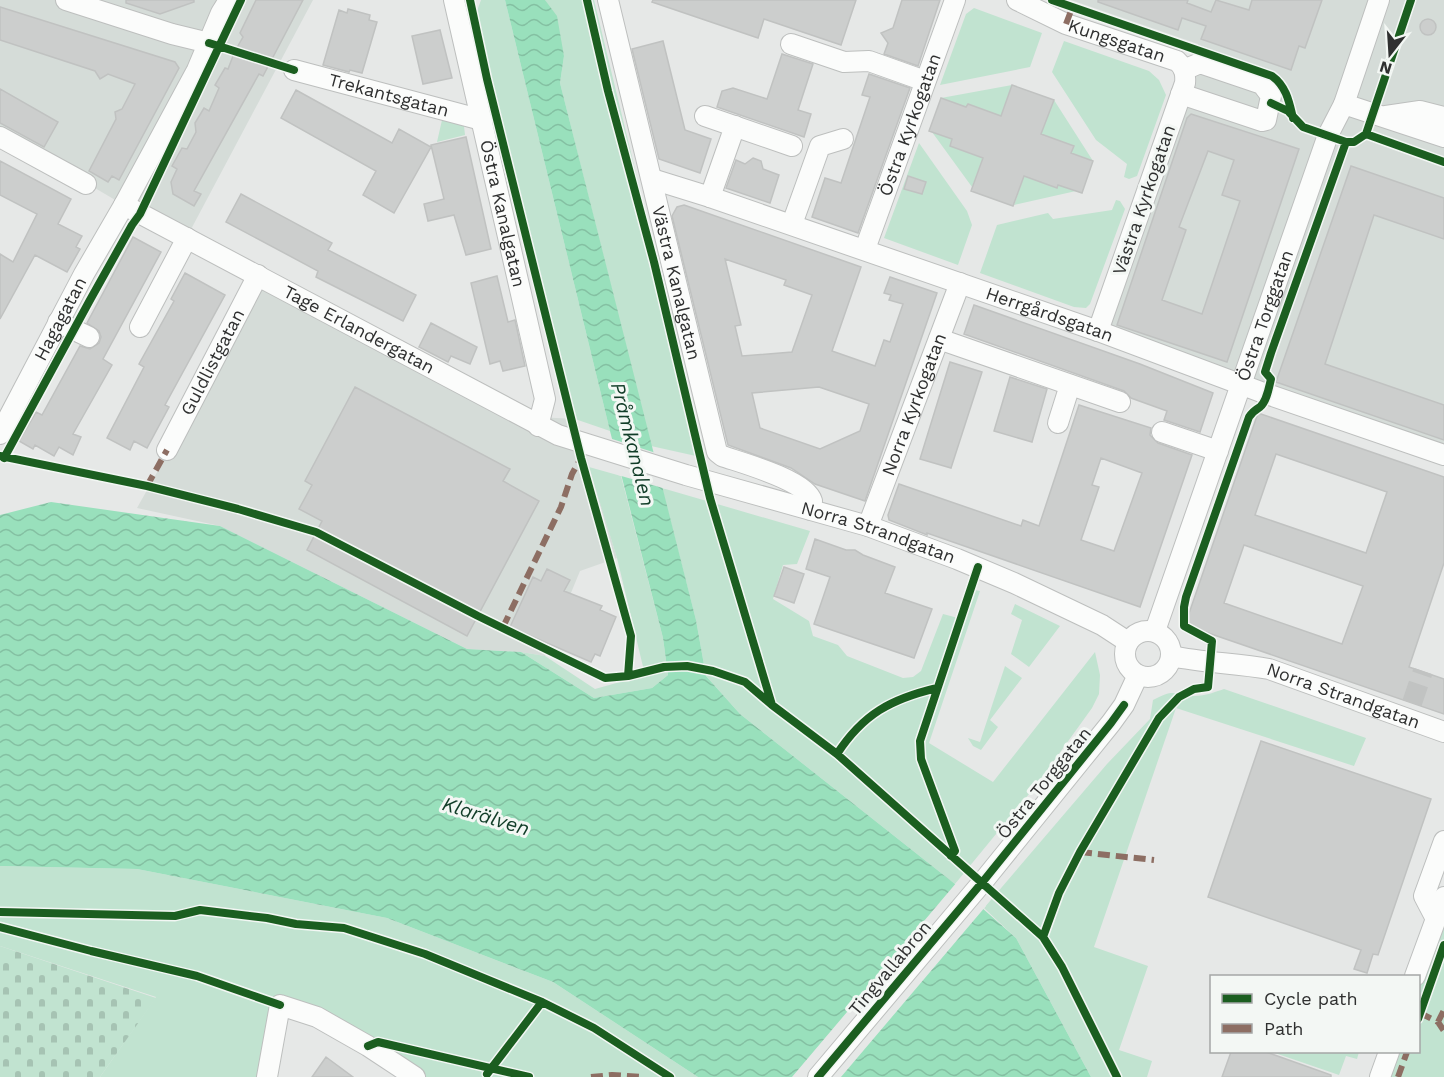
<svg xmlns="http://www.w3.org/2000/svg" width="1444" height="1077" viewBox="0 0 1444 1077" font-family="'Work Sans',sans-serif">
<style>
.built{fill:#d5dcd8}
.green{fill:#c1e3d0}
.cemetery{fill:url(#cemetery-stones)}
.water{fill:url(#water-waves)}
.pier{fill:#e6e8e7}
.building{fill:#cccecd;stroke:#c0c2c1;stroke-width:1.5;fill-rule:evenodd}
.lines{fill:none;stroke-linecap:round;stroke-linejoin:round}
.minor-tunnel{stroke:#c1c3c2;stroke-width:20;stroke-dasharray:20 10;stroke-linecap:butt}
.minor-casing{stroke:#bdbfbe;stroke-width:22}
.minor{stroke:#fbfcfb;stroke-width:20}
.quiet{stroke:#8d6e63;stroke-width:6;stroke-dasharray:12 6;stroke-linecap:butt}
.cycleway-casing{stroke:#f3f7f4;stroke-width:11}
.cycleway{stroke:#1b5e20;stroke-width:8}
.labels{text-anchor:middle;stroke-width:6;stroke-linejoin:round;paint-order:stroke}
.street-label{font-size:18px;fill:#2f3030;stroke:#f3f7f4}
.water-label{font-size:20px;font-style:italic;fill:#113d28;stroke:#f3f7f4}
</style>
<defs>
<pattern id="cemetery-stones" width="16" height="16" patternUnits="userSpaceOnUse" patternTransform="scale(1.5)"><rect width="16" height="16" fill="#c1e3d0"/><path d="M2 7V4a2 2 0 0 1 4 0v3zM10 15v-3a2 2 0 0 1 4 0v3z" fill="#a6c3b3"/></pattern>
<pattern id="water-waves" width="16" height="10" patternUnits="userSpaceOnUse" patternTransform="scale(1.5)"><rect width="16" height="10" fill="#99e0bc"/><path d="M0 5q4-4 8 0t8 0" fill="none" stroke="#84c0a2"/></pattern>
</defs>
<rect width="100%" height="100%" fill="#e6e8e7"/>
<path class="built" d="M0,0h313l-124,233 -67,-29 -122,-72z
M1071,0h373v448l-342,-120 77,-222 19,-62z
M266,278l272,139 37,2 42,139 -37,13 -35,85 -24,-4 -54,-3 -247,-123 -83,-18z"/>
<path class="green" d="M481,0h24l105,431 -35,-12 -68,-272 -30,-136z
M545,0h49l111,458 -54,-12 -91,-363 4,-27z
M974,8l68,25 -12,34 -90,18 26,-71z
M1064,41l85,30 10,9 7,15 -29,81 -8,3 -5,-2 3,-13 -31,-24 -44,-68z
M1012,85l-11,31 -33,-12 -2,3 -25,-9z
M1054,100l39,61 -22,-8 2,-7 -32,-12z
M442,120l22,6 1,9 -28,7z
M932,132l20,7 -2,7 33,12 -11,29z
M919,143l48,68 5,14 -14,40 -74,-27z
M1024,176l33,12 1,-3 18,6 -62,14z
M1116,200l4,1 5,8 -35,95 -4,4 -12,-1 -94,-34 17,-48 51,-12 5,6 59,-9z
M589,467l32,9 42,162 5,37 -16,13 -58,10 -73,-46 24,4 50,33 50,-14 -28,-117z
M662,488l148,43 -13,33 -14,1 -10,34 36,22 4,15 25,9 9,11 56,22 10,-1 8,-6 22,-57 15,4 11,-29 11,2 -51,152 64,39 102,-130 5,23 -1,19 -7,14 -54,75 -83,101 -215,-170 -34,-38 -10,-56z
M1015,604l45,22 -31,41 -18,-13 11,-34 -11,-6z
M1005,666l17,12 -32,42 8,7 -17,23 -8,-4 -5,-8 12,4z
M1224,689l142,49 -12,28 -178,-58 -82,239 54,19 -29,84 33,11 -5,16h-56l-75,-139 -32,-30 123,-144 43,-45 3,-19c24,-13 20,-4 42,-4 10,0 20,-4 29,-7z
M0,866l137,3 250,49 166,64 145,95h-286l-134,-78 -19,78h-159l56,-80 -156,-51z
M1444,918v159h-58l10,-25h22l1,-64z
M1272,1052h87l-2,7 -11,-3 -7,19z"/>
<path class="cemetery" d="M0,946l156,52 -56,79h-100z"/>
<path class="water" d="M505,0h40l12,16 7,40 -4,27 136,537 10,56 34,38 215,170 61,54 75,139h-393l-145,-95 -166,-64 -250,-49 -137,-3v-351l51,-13 169,24 247,123 54,3 73,46 58,-10 16,-13 -5,-37 -53,-207z"/>
<path class="pier" d="M609,438l47,15 10,36 -48,-14z
M957,882l29,24 -145,171h-49z"/>
<path class="building" d="M126,0h68v2l-34,12 -34,-11z
M256,0h47l-40,76 -4,-2 -65,117 7,3 -7,12 -21,-12 -2,-12 6,-13 -5,-3 10,-18 5,1 9,-17 -1,-9 9,-15 5,3 10,-23 -4,-3 10,-17 3,1 7,-18 8,-14 -3,-4z
M653,0h203l-15,45 -77,-26 -6,19 -106,-36z
M902,0h38l-22,66 -34,-12 4,-11 -7,-10 12,-5z
M1098,0h90l-1,3 24,9 5,-12 33,10 3,-10h70l-17,48 -6,-2 -8,24 -90,-31 5,-13 -24,-8 -4,12 -80,-28z
M0,7l175,55 4,6 -60,112 -7,-4 -4,6 -19,-11 27,-52 -1,-7 7,-3 13,-25 -27,-10 -8,5 -5,-8 -95,-31z
M348,9l22,6 -1,5 8,2 -15,51 -12,-3 -1,2 -26,-7 16,-55 8,3z
M1420 27a8 8 0 1 1 16 0a8 8 0 1 1-16 0Z
M440,30l12,48 -29,6 -11,-48z
M663,41l22,89 26,9 -11,34 -41,-14 -27,-110z
M782,54l31,10 -15,46 13,4 -7,23 -87,-30 5,-16 11,-3 34,11z
M869,74l41,14 -52,145 -46,-16 13,-39 16,5 29,-86 -8,-2z
M1012,85l42,15 -13,34 33,12 -3,7 22,8 -11,32 -24,-8 -1,3 -33,-12 -11,30 -42,-15 12,-33 -33,-12 2,-7 -23,-8 12,-33 25,9 2,-3 33,12z
M0,89l58,33 -14,25 -44,-24z
M296,90l96,53 7,-14 32,18 -37,66 -31,-18 13,-24 -95,-53z
M1191,114l108,35 -72,213 -110,-37 70,-207zM1208,151l26,9 -12,35 18,6 -38,113 -40,-14 24,-70 -7,-3z
M466,137l25,112 -25,6 -12,-40 -26,6 -4,-17 20,-5 -13,-54z
M753,158l8,3 2,8 16,6 -9,28 -44,-15 10,-28 9,4z
M0,161l71,38 -13,25 24,12 -6,11 4,2 -13,23 -32,-17 -35,64v-65l13,8 24,-48 -37,-19z
M1351,166l93,32v41l-70,-24 -49,149 119,41v35l-168,-58z
M908,176l18,6 -4,12 -18,-5z
M241,194l91,49 -4,7 88,45 -13,26 -87,-44 2,-6 -92,-49z
M684,205l177,62 -29,84 43,15 9,-26 6,2 13,-38 -14,-4 2,-5 -7,-2 6,-16 47,16 -72,208 -50,-17 -24,-16 -63,-23 -56,-229 5,-9zM725,259l61,21 -2,5 28,10 -20,57 -50,4 -7,-30 6,-1zM819,387l50,17 -9,27 -40,18 -60,-21 -8,-35z
M133,237l28,15 -58,107 9,6 -39,69 8,3 -8,18 -14,-8 -5,9 -19,-11 -2,4 -14,-8 17,-29 6,3 38,-69 10,3 9,-6 2,-6 -2,-6 -12,-8z
M185,273l40,22 -60,110 4,2 -22,41 -13,-7 -4,9 -23,-12 37,-71 -5,-3 35,-63 -3,-2z
M497,276l11,46 7,-2 10,46 -22,5 -3,-10 -10,3 -19,-81z
M974,305l166,59 73,29 -13,39 -36,-12 3,-9 -36,-13 -7,-7 -160,-57z
M431,323l46,24 -7,17 -19,-8 -3,6 -29,-15z
M950,362l32,10 -31,96 -31,-9z
M1010,377l37,12 -15,53 -38,-11z
M355,387l155,82 -7,12 36,20 -72,135 -160,-86 15,-29 -23,-12 13,-24 -7,-4z
M1079,405l72,23 -1,7 8,8 34,12 -52,152 -213,-74v2l-38,-15 -1,-5 11,-31 122,42 2,-6 16,6zM1101,458l41,15 -28,78 -33,-11 18,-53 -7,-2z
M1258,413l186,64v86l-35,104 35,12v35l-259,-89zM1276,454l111,38 -21,61 -111,-38zM1244,545l119,41 -21,58 -118,-41z
M815,539l31,11h9l8,5 32,12 -10,26 47,16 -18,49 -100,-34 16,-47 -24,-8z
M784,567l20,7 -10,29 -20,-7z
M547,569l23,11 -6,11 38,15 -2,4 16,7 -16,39 -5,-2 -4,8 -81,-35 23,-50 8,4z
M1261,741l170,58 -53,156 -5,-1 -6,19 -13,-4 7,-19 -153,-53z
M1231,1052h35l65,23v2h-109z
M326,1057l27,20h-41z"/>
<g class="lines">
<path class="minor-tunnel" d="M1412,703l11,-32"/>
<defs>
<g id="minor">
<path d="M66,0l106,34 37,9"/>
<path id="s1" d="M454,0l91,399 -7,27"/>
<path id="s2" d="M608,0l109,452 5,4c20,7 84,24 90,45 0,1 -1,8 -1,9"/>
<path id="s3" d="M1017,0l49,24 111,37c7,6 9,12 8,22l-87,248"/>
<path d="M791,44l53,18 25,-1 56,20"/>
<path id="s4" d="M294,70l188,50"/>
<path d="M1181,94l81,27 4,-1 5,-24 -9,-12 -62,-21 -16,7"/>
<path d="M1344,104l100,33"/>
<path d="M705,116l87,30"/>
<path d="M1386,116l34,-5 24,6"/>
<path d="M0,137l86,47"/>
<path id="s5" d="M652,179l58,18 388,134 163,61 183,63"/>
<path d="M710,197l25,-71"/>
<path id="s6" d="M124,205l434,230 128,40 182,51 89,33 57,24 88,42 26,17"/>
<path d="M792,224l28,-78 23,-7"/>
<path id="s7" d="M865,249l90,-249"/>
<path d="M58,322l31,15"/>
<path d="M140,327l47,-89"/>
<path d="M939,339l181,63"/>
<path d="M1058,423l12,-38"/>
<path d="M1162,432l56,19"/>
<path id="s8" d="M0,434l84,-160 40,-69 73,-135 24,-57 8,-13"/>
<path id="s9" d="M167,450l91,-175"/>
<path id="s10" d="M868,526l92,-243"/>
<circle cx="1148" cy="654" r="23"/>
<path id="s11" d="M1155,631l173,-496 16,-31 35,-104"/>
<path id="s12" d="M1171,656c33,7 65,7 98,13l175,63"/>
<path d="M1436,919l-12,-23 20,-55"/>
<path d="M1415,976l29,-79"/>
<path d="M267,1077l13,-72 37,12 51,29 47,31"/>
<path d="M818,1077l167,-198 126,-156 13,-18 14,-30"/>
<path d="M1380,1077l9,-25"/>
</g>
</defs>
<use href="#minor" class="minor-casing"/>
<use href="#minor" class="minor"/>
<path class="quiet" d="M1066,24l8,-21
M147,486l20,-36
M503,627l58,-120 11,-33 9,-16
M1080,852l74,8
M1420,1013l18,9 6,9
M1438,1022l6,-12
M591,1077l21,-2 30,2
M1398,1077l9,-25"/>
<defs>
<path id="cycleway" d="M470,0l17,79 94,379 50,178 -3,40
M587,0l21,91 46,171 56,236 62,207 65,49 206,183 19,30 55,110
M1052,0l220,76c14,10 17,25 21,42
M209,43l85,27
M1271,103l17,8 15,16 43,15h8l12,-8 45,-134
M1366,134l78,28
M0,456l147,30 91,23 78,23 162,84 127,62 23,-2 36,-9 23,-1 26,5 32,11 27,23
M4,458l86,-158 42,-75 8,-11 101,-214
M837,754c26,-40 54,-55 100,-66
M951,856l4,-5 -34,-92 -1,-18 58,-174
M0,912l175,4 25,-6 67,8 29,6 48,4 81,26 117,48 52,26 76,49
M0,927l91,24 106,25 83,29
M1043,937l16,-44 21,-41 79,-134 20,-21 15,-8 14,-2 4,-46 -28,-15v-19l2,-10 63,-180c4,-6 6,-7 11,-10 7,-6 9,-20 11,-28l-6,-7 6,-19 75,-211
M1418,1019l26,-74
M368,1046l10,-4 151,35
M487,1074l55,-72
M818,1077l167,-198 126,-156 13,-18"/>
</defs>
<use href="#cycleway" class="cycleway-casing"/>
<use href="#cycleway" class="cycleway"/>
</g>
<g class="labels">
<g class="street-label">
<text dy="6" stroke="none"><textPath href="#s3" startOffset="108">Kungsgatan</textPath></text>
<text dy="6" stroke="none"><textPath href="#s4" startOffset="98">Trekantsgatan</textPath></text>
<text dy="6" stroke="none"><textPath href="#s7" startOffset="132">Östra Kyrkogatan</textPath></text>
<text transform="translate(1144 200) rotate(-71)" y="6">Västra Kyrkogatan</text>
<text dy="6" stroke="none"><textPath href="#s1" startOffset="219">Östra Kanalgatan</textPath></text>
<text dy="6" stroke="none"><textPath href="#s2" startOffset="291">Västra Kanalgatan</textPath></text>
<text dy="6" stroke="none"><textPath href="#s5" startOffset="420">Herrgårdsgatan</textPath></text>
<text dy="6" stroke="none"><textPath href="#s11" startOffset="334">Östra Torggatan</textPath></text>
<text dy="6" stroke="none"><textPath href="#s8" startOffset="130">Hagagatan</textPath></text>
<text dy="6" stroke="none"><textPath href="#s6" startOffset="266">Tage Erlandergatan</textPath></text>
<text dy="6" stroke="none"><textPath href="#s9" startOffset="99">Guldlistgatan</textPath></text>
<text dy="6" stroke="none"><textPath href="#s10" startOffset="130">Norra Kyrkogatan</textPath></text>
<text dy="6" stroke="none"><textPath href="#s6" startOffset="826">Norra Strandgatan</textPath></text>
<text dy="6" stroke="none"><textPath href="#s12" startOffset="178">Norra Strandgatan</textPath></text>
<text transform="translate(1044 783) rotate(-51)" y="6">Östra Torggatan</text>
<text transform="translate(890 968) rotate(-50)" y="6">Tingvallabron</text>
</g>
<g class="water-label">
<text transform="translate(633 444) rotate(76)" y="7">Pråmkanalen</text>
<text transform="translate(486 816) rotate(17)" y="7">Klarälven</text>
</g>
</g>
<rect x="1210" y="975" width="210" height="78" fill="#f3f7f4" stroke="#a5a7a6" stroke-width="1.5"/>
<rect x="1222" y="994" width="30" height="9" fill="#1b5e20" stroke="#a5a7a6" stroke-width="1.5"/>
<text x="1264" y="1005" font-size="18" fill="#2f3030">Cycle path</text>
<rect x="1222" y="1024" width="30" height="9" fill="#8d6e63" stroke="#a5a7a6" stroke-width="1.5"/>
<text x="1264" y="1035" font-size="18" fill="#2f3030">Path</text>
<g transform="translate(1390 54) rotate(197)" stroke="#f3f7f4" stroke-width="4.5" paint-order="stroke">
<path d="M0-4.5L10 22L0 15L-10 22Z" fill="#2f3030"/>
<text y="-9" font-size="16" font-weight="bold" text-anchor="middle" fill="#2f3030">N</text>
</g>
</svg>
